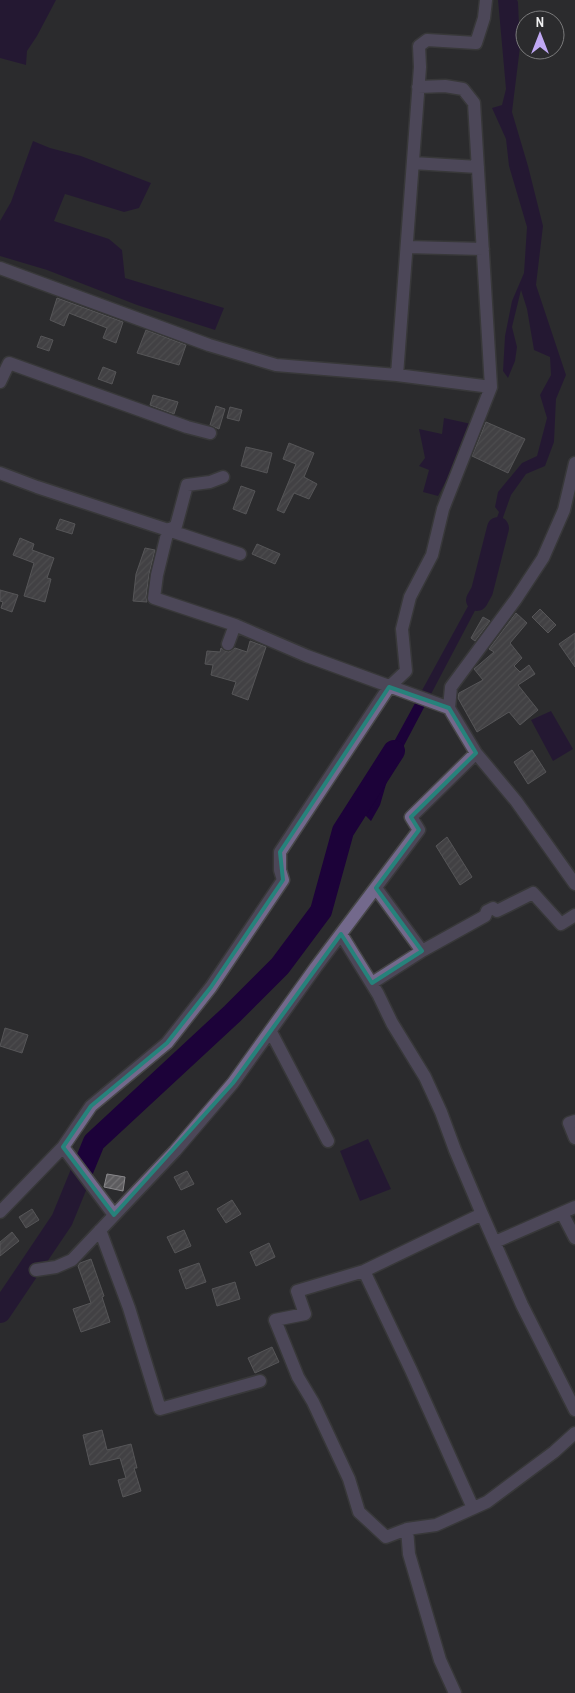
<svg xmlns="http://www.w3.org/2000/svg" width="575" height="1693" viewBox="0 0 575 1693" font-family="'Archivo Narrow',sans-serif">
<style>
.water{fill:#1c0239}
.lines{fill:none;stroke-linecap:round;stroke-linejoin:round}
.river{stroke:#1c0239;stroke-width:22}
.building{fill:url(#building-hatch);stroke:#89888b}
.minor-casing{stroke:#474748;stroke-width:15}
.minor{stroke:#73698c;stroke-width:12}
.marked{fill:none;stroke:#26827b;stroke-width:4;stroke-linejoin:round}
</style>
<defs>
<pattern id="building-hatch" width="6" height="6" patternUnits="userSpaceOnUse" patternTransform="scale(1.25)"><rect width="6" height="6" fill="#5d5c5f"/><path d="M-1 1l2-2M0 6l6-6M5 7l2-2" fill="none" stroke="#757476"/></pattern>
</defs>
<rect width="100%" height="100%" fill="#2b2b2d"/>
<path class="water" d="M0,0h56l-19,36 -10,15 -1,14 -26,-7z
M498,0h19l1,2 2,45 -8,65 16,54 15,60 -7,59 30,90 -10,24 -2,43 -9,24 -19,8 -15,21 -11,31 -1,39 -110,209 -9,31 -9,16 -7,-7 9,-12 5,-31 113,-207 -2,-24 10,-28 -4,-5 3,-15 24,-29 15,-7 10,-38 -7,-23 11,-20 -1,-18 -16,-7 -7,-41 -6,-19 -9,37 5,20 -2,14 -7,17 -5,-7 2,-35 7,-35 12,-28 3,-46 -18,-61 -3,-27 -14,-31 10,-3 4,-16z
M33,141l17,7 31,8 70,27 -12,25 -15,4 -59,-18 -11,27 55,18 13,11 3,28 99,30 -9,22 -78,-25 -90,-35 -47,-14v-35l11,-19z
M444,418l32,7 -38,71 -15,-4 6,-22 -10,-4 6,-8 -6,-29 23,5z
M551,711l22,38 -20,12 -22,-41z
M368,1139l23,50 -31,12 -20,-50z"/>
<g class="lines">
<path class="river" d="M477,600l5,-9 16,-63
M0,1312l62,-92 32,-78 138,-128 48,-48 41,-55 22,-80 51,-80"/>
</g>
<path class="building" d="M57,298l66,24 -7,21 -13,-5 4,-10 -38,-15 -5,13 -14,-6z
M146,330l40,15 -7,20 -42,-12z
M41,336l12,4 -4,11 -12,-4z
M103,367l13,5 -4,12 -14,-5z
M153,395l25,7 -4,12 -24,-9z
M216,406l9,3 -6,20 -9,-4z
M230,407l12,3 -3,11 -12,-3z
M486,422l39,17 -17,34 -36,-17z
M289,443l25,10 -10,24 13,7 -8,15 -15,-6 -10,20 -7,-3 19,-46 -13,-5z
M246,447l26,6 -5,20 -26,-7z
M241,486l14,5 -9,23 -13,-5z
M60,519l15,5 -3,10 -16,-5z
M20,538l14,6 -2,6 22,8 -7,20 4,1 -6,23 -21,-6 10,-33 -21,-8z
M257,544l23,10 -5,10 -23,-10z
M145,548l10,2 -6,24 -3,23 1,5 -14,-1 3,-27z
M0,590l18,5 -6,17 -11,-4 2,-6 -3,-1z
M540,609l16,16 -8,8 -16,-16z
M516,613l11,10 -17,20 12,15 -8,8 6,6 9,-7 6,9 -17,11 20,25 -18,15 -11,-13 -32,20 -19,-34 1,-5 24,-13 -9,-11 20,-17 -5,-3z
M483,617l7,4 -15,20 -4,-3z
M575,633v34l-16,-23z
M250,641l16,6 -18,53 -16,-6 4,-12 -25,-7 2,-10 -8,-1 2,-13 13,1 1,-4 4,3 4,1 6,-4 12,4z
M532,750l14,22 -18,12 -14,-22z
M447,837l25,40 -12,8 -24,-39z
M5,1028l23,7 -6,18 -22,-7z
M187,1171l7,13 -13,6 -7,-13z
M107,1174l18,3 -2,14 -19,-4z
M232,1200l9,14 -15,9 -9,-14z
M32,1209l7,11 -13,8 -7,-11z
M184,1230l7,16 -16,7 -8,-16z
M12,1232l7,9 -19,15v-14z
M269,1243l6,14 -19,9 -6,-14z
M91,1259l13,37 -2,1 8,25 -29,10 -8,-23 18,-6 -13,-37 2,-3z
M199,1263l7,19 -20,7 -7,-19z
M235,1282l5,17 -23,7 -5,-17z
M272,1347l7,15 -24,11 -7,-15z
M102,1430l5,20 24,-6 6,24h-3l7,23 -18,6 -5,-17 8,-2 -6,-20 -30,7 -7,-30z"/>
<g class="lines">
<defs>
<path id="minor" d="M413,163l65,4
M407,247l76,2
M0,268l209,77 67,20 121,10 94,12
M397,375l23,-308 -1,-21 8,-6 49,3 8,-25 2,-18
M0,382l9,-19 178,64 23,6
M575,463l-11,47 -21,48 -27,41 -65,88 -2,21 27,45 40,48 59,83
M0,473l37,14 131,43 -11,45 -3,23 81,27
M223,477l-13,5 -23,3 -11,41 -8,4 72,24
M228,644l7,-19 72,31 142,52
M341,934l37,60 14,29 33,54 16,35 14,38 27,64
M422,951l63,-35 2,-5 6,-3 4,3 36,-18 28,31 14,-9
M372,983l50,-32 -46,-63
M271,1032l57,109
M575,1121l-6,2 6,15
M63,1147l51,68
M0,1212l63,-65 28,-41 76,-63 44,-56 72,-107 -3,-10v-18l109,-165 17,-16 -4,-42 8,-32 22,-42 11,-46 48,-122 -17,-284 -11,-14 -18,-3 -27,1
M562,1213l13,25
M100,1230l29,78 31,101 100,-28
M495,1242l80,-35
M36,1270l20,-3 16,-7 103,-109 58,-68 83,-116 103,-137 -8,-13 65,-64
M364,1271l47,99 62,138
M575,1410l-53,-105 -40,-91 -118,57 -67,20 8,23 -30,6 23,57 15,25 36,77 10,33 27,25 21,-8 29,-4 51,-23 67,-50 21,-19
M407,1529l2,25 31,106 15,33"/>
</defs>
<use href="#minor" class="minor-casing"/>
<use href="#minor" class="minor"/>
</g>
<path d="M0 0H575V1693H0ZM389,687l60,21 27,45 -65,64 8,13 -43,58 46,63 -50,32 -31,-49 -108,149 -119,132 -51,-68 28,-41 76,-63 44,-56 72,-107 -3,-28z" fill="#2b2b2d" fill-opacity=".55" fill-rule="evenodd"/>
<path class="marked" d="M389,687l60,21 27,45 -65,64 8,13 -43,58 46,63 -50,32 -31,-49 -108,149 -119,132 -51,-68 28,-41 76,-63 44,-56 72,-107 -3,-28z"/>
<g transform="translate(540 35)"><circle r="24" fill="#2b2b2d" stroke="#7a7a7b"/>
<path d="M0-4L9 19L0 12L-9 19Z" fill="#c0a8f4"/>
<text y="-8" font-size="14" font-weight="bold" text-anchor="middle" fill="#f0f0f1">N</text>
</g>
</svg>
